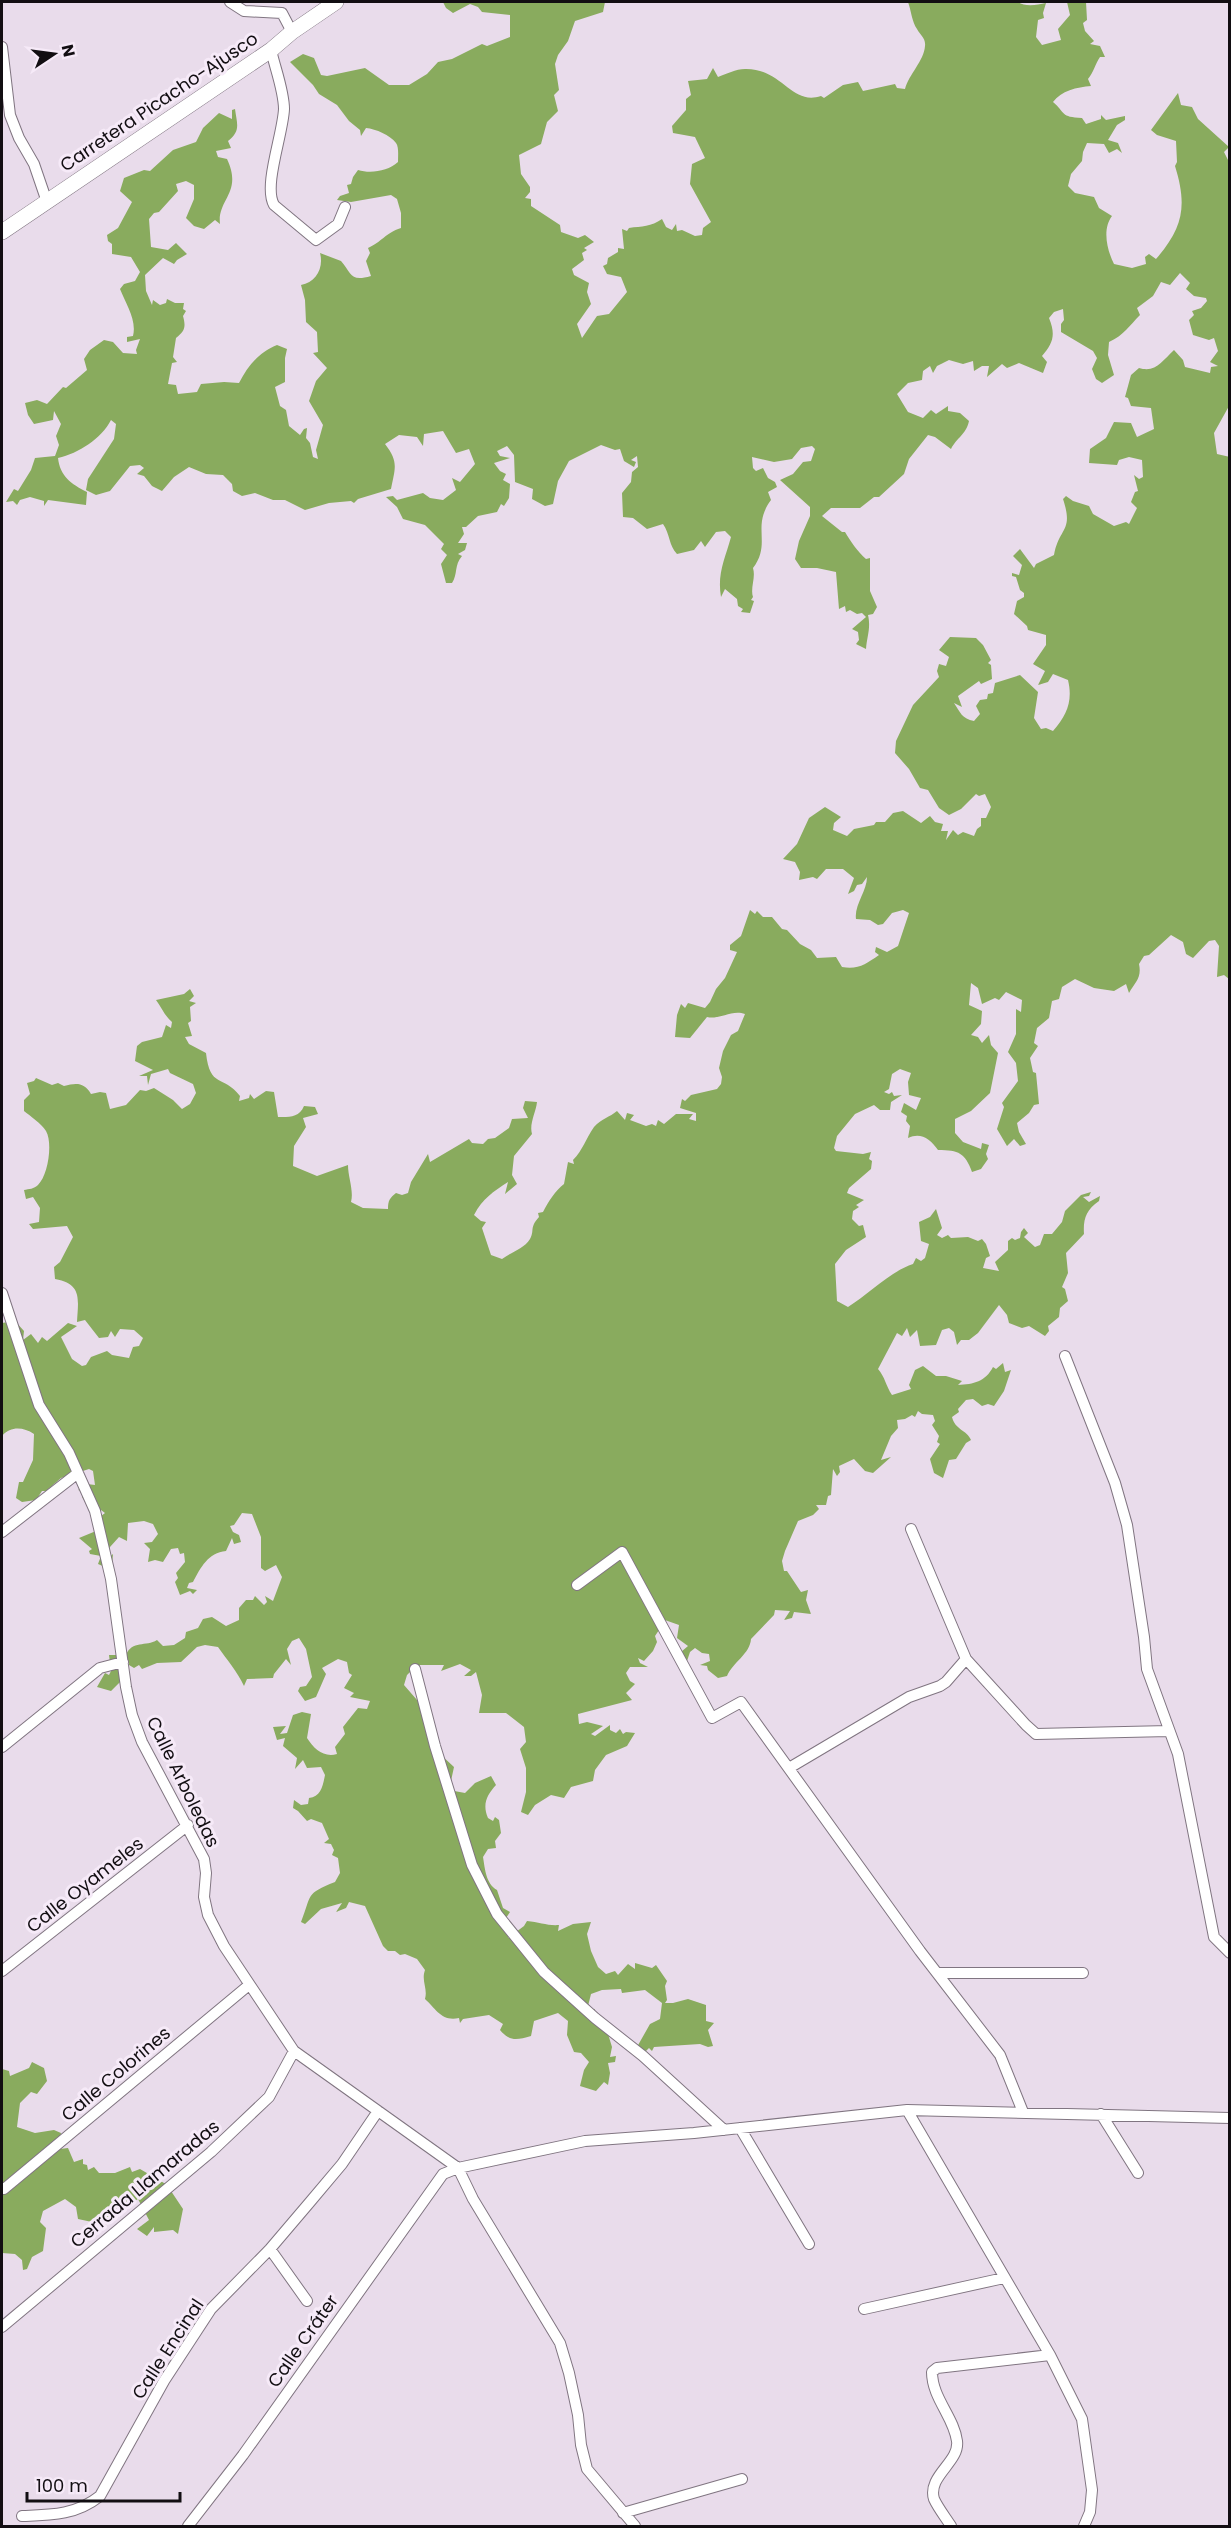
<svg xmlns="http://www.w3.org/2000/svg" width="1231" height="2528" viewBox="0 0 1231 2528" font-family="Poppins,sans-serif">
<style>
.forest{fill:#89ab5e}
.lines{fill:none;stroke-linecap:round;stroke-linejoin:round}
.street-casing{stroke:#807581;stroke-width:12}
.secondary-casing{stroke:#807581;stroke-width:16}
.street{stroke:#fff;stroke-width:10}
.secondary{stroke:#fff;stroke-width:15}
.labels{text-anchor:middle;stroke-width:6;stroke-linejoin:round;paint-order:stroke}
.street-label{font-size:18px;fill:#120e12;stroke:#f6eaf8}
</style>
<rect width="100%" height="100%" fill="#e9dceb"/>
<path class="forest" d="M443,2h162l-2,10 -28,9 -7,20 -10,14 -3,9 4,26 -5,5 4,16 -11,11 -6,22 -22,11 2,19 9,13v5l-5,6 6,1v7l29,19 1,7 17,6 7,-3 9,7 -10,6 3,2 -5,3 2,7 -12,9 2,6 15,8 -2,9 4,12 -14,20 5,14 15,-22 12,-2 18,-22 -6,-15 -14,-3 -4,-8 4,-2 1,-6 10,-6v-4l6,1 -2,-20 5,2 2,-3c13,-2 22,-1 33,-9l4,8 6,3 4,-6 1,7 5,-1 13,6 7,-1 1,-7 8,-6 -21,-38 2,-20 13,-6 -10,-21 -22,-4 -1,-7 14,-16v-11l5,-4 -3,-14 19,-2 6,-11 5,9c8,-3 18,-8 27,-8 37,-1 46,37 76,27l3,2 19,-13 15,-3 5,9 32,-7 2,4 8,1c4,-15 19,-28 20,-43 1,-8 -5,-11 -8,-17 -5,-7 -6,-19 -9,-27h110c7,5 19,3 28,1l-3,10 1,5 -6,2 -2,17 6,8 19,-5 -3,-11 12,-14 -3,-13h19l1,18 -4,3 2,8 9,10 -4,3 10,2 5,11h-5c-5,7 -6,15 -12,22l3,7c-14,1 -30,5 -38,16 13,11 7,15 29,16l4,6 15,-5v-4l5,5 19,-4v4l-8,5 -9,15 10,3 4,10 -5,-4 -8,4 -5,-9 -17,-1 -4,9 -1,9 -11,13 -3,12 7,7 19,4 5,11 13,8c-10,13 -5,34 2,48l18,4 14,-4 -1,-7 4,-3 7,5c28,-32 31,-54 19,-93l2,-4 -1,-21 -19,-6 -6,-5 27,-37 3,12 11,2 6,12 31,28 -5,5 6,12 -1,242 -15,27 3,21 13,3 -1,522 -5,-4 -7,2 2,-31 -4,-6 -6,1 -16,17 -7,-4 -3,-12 -12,-7 -22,20 -5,1 -5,8c3,14 -4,18 -10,29l-3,-9 -12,7 -20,-3 -19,-9 -13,8 -3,12 -7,2 -3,17 -12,10 -3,15 4,3 -8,12 3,14 3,1 3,31 -5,1 -5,8 -12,10 2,9 7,12 -6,2 -6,-7 -7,7 -10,-17 7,-22 -2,-4 16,-22 -2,-18 -8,-11 8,-18v-25l5,3 1,-12 -16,-8 -7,8 -4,-2 -13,6 -4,-16 -7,-5 -2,22 13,6 -1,13 -10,11 7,2 4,6 7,-8 2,10 7,8 -8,40 -19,18 -16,8v14l8,9 18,7 1,-6 7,2 -3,9 2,5 -7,10 -9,3c-7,-19 -13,-22 -34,-22 -8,-11 -17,-18 -30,-12l2,-12 -4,-5 1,-5 -6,-4 3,-9 12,7 5,-12 -12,-3 -1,-13 3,-9 -11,-4 -8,5 -3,15 -5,3 5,2 3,-2 2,4 8,-1 -11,7 -1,8h-10l-6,-5 -19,9 -18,22 -3,12 2,3 27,3 8,-2 -2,7 3,2 -1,8 -22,19 -2,5 17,7 -8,5 3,2 -6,4 -1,8 7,7 4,-1 3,12 -20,13 -11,14 2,37 11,6c21,-13 43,-36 65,-43l3,-6 5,3 4,-3 4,-14 -8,-3 -2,-19 11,-5 6,-8 6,19 -5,7 5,3 6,-3 3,3 17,-1 10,4 4,-2 4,5 4,12 -4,2 -3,10 16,3 -4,-9 13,-12v-9l4,-3 3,2 5,-2 1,-6 3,-4 4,5 -4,4 11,10 5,-2 4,-11h8l10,-12 3,-11 16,-16 10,-3 -2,4 -6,1 6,5 11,-6 -1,5c-13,9 -16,18 -15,33l-18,19 2,20 -6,14 3,2 3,12 -8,7 -1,9 -11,9 1,5 -4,5 -16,-10 -7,2 -13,-5 -2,-8 -8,-10 -21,28 -9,7h-8l-4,5 -3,-13 -5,-4 -7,2 -6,15 -16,1 -3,-16 -7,7 -3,-9 -5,8 -5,-3 -19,36c7,8 8,17 14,26l19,-6 -2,-4 6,-15 8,-4 13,10h10l16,5 -4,4c16,-1 27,-3 35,-18l3,2 7,-6 2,9 6,-2 -7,21 -10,15 -6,-2 -6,2 -9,-7 -7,1 -8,9 1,3 -7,5c3,13 15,13 19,23l-5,3 -10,16 -7,1 -6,18 -9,-5 -4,-14 10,-15 -3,-2 2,-6 -7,-11 3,-4 -2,-6 -11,-1 -4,-3 -3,6 -3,-2 -7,4 -8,1 1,8 -7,8 -10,24 10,-3 -18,16 -8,-2 -11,-12 -15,7 1,6 -3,4 -4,-7 -2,26 -3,1 -2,9h-10l3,4 -6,6 -15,6 -13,30 -3,10 2,10h3l14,21 7,-2 -2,10 5,14 -17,-2 -2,6 -8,2 6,-9 -15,-1 -1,5 -23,24c-1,15 -18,23 -24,37l-9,2 -10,-8 -1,-4 -7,-1 10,-4 -1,-7 -7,-1 -7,-5 -5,4 -3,9 -6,-9 7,-6 -11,-8 2,-13 -17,-6 -1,8 -6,9 2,6 -4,9 -9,10 -6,-3 2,5 8,4h-18l-4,6 4,8 5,3 -9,9 6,7 -54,14 1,10 8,-2 16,4 -12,8 4,2 15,-11v5l6,3 4,-4 3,5 3,-2 9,1 -8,13 -21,9 -11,15 -2,11 -22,6 -7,11 -13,-3 -16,10 -7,10 -7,-3 5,-20v-24l-6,-19 6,-7 -2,-15 -18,-14h-27l3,-18 -6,-23 -5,4h-7l7,-6 -11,-6 -19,7 3,-6h-27l-10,10 -3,10 13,15 3,-1 13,29 4,4 -3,4 6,18 14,13 -5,23 16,3 10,-10 16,-7 5,9c-9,10 -14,19 -8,33l5,3 2,-4 4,3 2,13 -6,8 1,7 -8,1 -5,8c2,12 3,27 14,33l6,18 7,4 -6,9 8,4 -4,13 16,-12 3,-5c12,1 21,5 32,4l-1,6 15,-7 18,-2 -4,12 4,17 7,16 8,7 9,-3 3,4 10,-11 7,5v-6l17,5 4,-3 11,16 -2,5 2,14 -2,3h8l15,-4 18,6v16l8,2 -6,7 5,16 -5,1 -8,-3 -46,3 -2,4 -3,-3 -4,4 -8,-5 13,-23 10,-5 2,-16 -17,-13 -23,3 -1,-4 -19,1 -11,4 -4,16 8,-1 -3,9 13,6 7,23 -2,10 6,-1 -1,6 -7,1 2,10 -2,12 -4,-3 -8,9 -16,-5 4,-16 5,-8 -8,-9 -7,-1 -7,-17 1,-14 -10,-8 -24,8 -3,15c-14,4 -21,6 -31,-6l3,-6 -14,-9 -26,4 -3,4 -1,-5c-17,4 -23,-9 -34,-19 3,-11 -4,-18 0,-29l-8,-11 -12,-5 -5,1 -5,-4h-7l-5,-5 -18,-40 -16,-4 -3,6 -10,4 6,-9 -21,6 -16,15 -4,-2c11,-28 4,-28 34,-40l5,-9 -2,-15 -6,-3 2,-5 -3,-6 -7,-1 5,-4 -7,-16 -11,-4 -4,2 -9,-10 -5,-3 1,-8 7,5 7,-1 1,-6c12,-1 14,-13 16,-23l-4,-8 -14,1 -4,-8 -8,9 2,-11 -14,-12 2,-8 -8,2 -4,-13 13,-1 -6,8 7,-1 6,-18 9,-3 9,2 -4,24c7,11 17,20 30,16l-2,-7 10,-13 -2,-7 15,-19 9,1 3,-8 -20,-4 4,-4 -10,-5 8,-13 -3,-2 -2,-11 -9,-3 -16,9 4,6 -10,23 -11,4 -7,-10 2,-4 6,-1 6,-9 -6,-28 -7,-11 -7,3 -5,8 4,16 -5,-6 -12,15 -1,4 -26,1 -3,7c-7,-15 -17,-26 -26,-39l-13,-2 -8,2 -16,15 -24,1 -15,6 -3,-4 -5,3 -5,-3v-3h-9l1,19 -10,10 -14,-4 8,-14 4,2 2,-4 -2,-16h17c6,-15 20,-8 31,-15l6,6 11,-1 11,-7 1,-6 12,-4 5,-9 9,-2 14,9 13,-6v-12l7,-8h7l2,-4 9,9 3,-3 -2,-6 8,5 9,-24 -6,-12 -11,6 -4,-3v-31l-9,-23 -10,-1 -8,12 -4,1 3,6 6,3 2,7 -7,2 -2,-6 -6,13c-18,2 -25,16 -33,31l-4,1 -2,5 10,2 -4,4 -3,-3 -10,4 -5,-13 3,-4 -2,-5 9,-11 -1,-9 -4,1 -2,-6 -7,1 -8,13 -8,-2 -7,2 2,-13 -6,-6 8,-1 6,-8 -5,-10 -9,-3 -16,2 -1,18 -8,-4 -9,10 -5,14 8,-7 -1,10 -7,3 -7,-3 3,-8 -11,-2 -1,-3 3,-2 -13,-11 17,-7 -4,-8 13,-10 -4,-3 -7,4 -2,-7 -5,-2 -5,-8 4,-5 -8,-2 9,-6 8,1 -2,-14 -4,-2 -28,9 -15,13h-4l-6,9 -14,2 -6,-4 3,-16h4l10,-22 1,-26c-11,-7 -23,-8 -32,2v-113l13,-2 9,10 -1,9 8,-6 7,9 4,-6 5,4 21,-18 9,3 -16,11 11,22 10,7 4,-1 5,-8 16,-6 5,4 17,3 4,-11 6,-1 4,-8 -9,-8 -14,-1 -5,8 -4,-6 -3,6 -9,1 -14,-18 -8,2c1,-22 6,-38 -22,-43l-1,-12 6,-5 13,-25 -6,-11 -34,3 -4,-5 10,-2 1,-14 -7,-11 -7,2 -2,-9c5,-1 10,-1 14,-5 10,-9 15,-42 8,-54 -5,-8 -16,-15 -22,-20v-11l6,-6 -3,-11 7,-2 2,-3 16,7 6,-2 6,3c12,-3 20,-4 27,8l9,-2 6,1 4,16 16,-4 14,-15 6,1 8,-3 19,12 9,9 8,-5 6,-11 -3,-9 -23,-11 -2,-4 -17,5 -3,11 -1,-9h-8l14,-6 -18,-9 2,-15 5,-4 20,-5 4,-12 5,3 1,-6c-8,-7 -10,-14 -16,-22l28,-6 6,-5 4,7 -5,5 7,2 -6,4 1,14 -3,2 4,13 -7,1 4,7 17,9c4,36 17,21 34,43l-1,5 10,-3 1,-4 4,5 12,-8 8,1 4,25c11,0 21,1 26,-11l11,1 3,7 -15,4 3,9 -12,19 -1,20 24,10 31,-11c0,12 6,26 3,37l12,6 25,1c0,-9 2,-11 8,-16l6,2 6,-2 3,-11 17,-28 2,8 39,-23 3,4 11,1 5,-5 7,-1 14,-10 3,-9 16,-1 -5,-10 2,-7 12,1c-1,10 -8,22 -5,32l-18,22 -2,19 5,9 -12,10 3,-12c-15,10 -25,16 -34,33l7,6 5,1 -4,6 9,27 11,4c9,-7 22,-10 28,-20 5,-9 -1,-11 9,-22l-1,-4 5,-1c5,-10 13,-22 21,-28l4,-22 6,2 -1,-4c10,-10 13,-22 21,-33 7,-8 16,-10 23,-16l8,9 2,-7 7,2 -4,5 16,6 6,-2 4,2 2,-6 6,4 12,-10h17l-4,5 7,2v-8l-16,-5 2,-9 3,2 6,-6 26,-6 4,-5 1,-7 -3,-9 4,-17 8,-16 7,-4 7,-17c-13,-5 -25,6 -38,3l-17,21 -15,-1 2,-22 4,-11 4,4 3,-5 17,5 5,-6 6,-13 9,-11 12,-26 -7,-2v-5l11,-9 9,-26 5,4 2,-3 6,6h9l10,12 5,1 13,14 11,6 6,8 19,-1 6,10c16,3 24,-3 37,-12l-4,-3 1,-5 11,5 11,-6 11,-33 -6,-3 -11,3 -9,11 -5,1 -8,-5 -14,-1c-2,-14 11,-28 11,-42l-5,7 -5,1 -3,6 -6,3 6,-16 -11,-9h-17l-9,10 -4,-2 -14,3 1,-8 -5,-10 -12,-3 14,-15 12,-26 16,-11 16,10 -7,6 -1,7 14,6 7,-7 20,-4 2,-3h9l8,-9 10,-2 18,12 9,-7 5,6 8,2 -2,7h7l-2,9 7,-10 5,5 5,-3 11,4 3,-7 4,-3v-8h5l5,-11 -6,-13 -6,2 -3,-2 -15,15 -12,6 -10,-7 -11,-18 -8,-2 -11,-19 -14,-16 1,-12 17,-36 26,-28 -2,-6 2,-7 7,2 3,-9 -10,-7 11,-13 26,1 7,7 8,15 -3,3 3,2 1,14 -11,5 -2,-3 -21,15 4,11 -8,-4c6,9 8,16 20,18l6,-7 -4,-8 4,-6 7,-1 1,-5 5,-1 2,-10 25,-8 18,17 -4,26 7,11 5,-1 7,3c14,-16 20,-30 15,-51l-15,-6 -5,8 -10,3 7,-14 -12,-7 13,-19v-10l-18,-5 -1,-4 -13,-12 3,-13 7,-4v-4l-4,-3 -4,-13 -4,-1v-3l7,2 3,-10 -9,-9 7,-7 14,19 2,-4 18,-9c5,-28 20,-23 9,-56l3,-3 7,5 16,5 4,8 21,12 12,-4 3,2 8,-16 -6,-6 4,-10 3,-1 -4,-16 5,4 4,-2 -1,-17 -13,-3 -10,3 -2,5 -28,-2 1,-14 16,-11 8,-16 17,1 6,14 17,-8 -3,-21 -20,-2 -3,-8 -3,-1 6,-22 8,-7c17,5 23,-7 35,-18l9,10 2,7 25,6 1,-6 7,-1 -8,-4 8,-11 -4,-13 -5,2 -16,-5 -4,-15 5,-5 -2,-4 9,-3 6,-7 -1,-3 -12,-2 -8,-7 4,-6 -10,-10 -10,12 -9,-3 -8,14 -16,12 3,7c-11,11 -16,20 -31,27l-1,13 6,20 -12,8 -6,-4 -4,-10 5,-11 -4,-7 -32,-19v-8l3,-4 -1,-11 -9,3 -5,6c7,17 4,25 -7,38l5,6 -4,11 -24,-10 -12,5 -5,-4 -15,13 2,-11h-7l-8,5 -1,-10 -10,3 -14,-4 -12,6 -4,7 -3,-7 -7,5 -1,9 -14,3 -11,11 11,18 15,6 8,-8 5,4 12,-8v5l12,2 9,8c-3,14 -12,16 -18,28l-16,-12 -7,-2 -19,24 -5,15 -25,23h-5l-14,11h-29l-9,8 20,16h3c6,10 12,19 21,27l4,-1v33l7,16 -4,7 -5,1c3,13 -1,21 -2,34l-10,-5 3,-4 -1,-8 -6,-3 14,-12 -4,-4 -5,1 -7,-4 -4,2 -1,-6 -6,3 -3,-37 -19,-4h-16l-6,-9 4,-18 11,-25v-9l-30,-27 13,-6 10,-12 8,-1 4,-12 -3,-3 -11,2 -9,11 -18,3 -22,-5 1,11 3,3 7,-3 5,10 7,4 2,5 -9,5 3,8c-20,27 1,43 -18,68 3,10 -3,20 0,29l-2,3 3,1 -4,12 -9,-1 2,-3 -5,-3 -1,-7 -12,-10 -4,8c-4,-23 4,-38 10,-60l-6,-6 -9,1 -11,15 -4,-6 -7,9 -17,4c-8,-8 -7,-20 -14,-30l-16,5 -14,-11 -10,-1 -1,-24 9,-11 1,-10 6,-5 -1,-11 -6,4 5,2 -2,5 -10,-6 -4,-12 -5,1 -14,-5 -32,16 -11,20 -5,23 -8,2 -13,-7 1,-10 -18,-7 -1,-27 -7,-9 -10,5 3,5 10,2 -16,5 6,8 6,3 -3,6 7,4 -1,14 -5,8 -3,-2 -4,8 -19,4 -12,11h-4l2,7 -6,9h9l-2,7 -7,4 4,2c-8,9 -4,18 -10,27h-6l-5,-19 6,-9 -6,-6 3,-5 -19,-19 -22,-6 -6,-12 -11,-10 7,-1 4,4 26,-7 7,5 13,2 13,-10 -4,-12 8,4 15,-18 -6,-15 -13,4 -13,-22 -19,3 -1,12 -6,-9 -18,-2 -14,9c14,18 10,24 6,45l-33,10 -4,4 -3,-2 -22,2 -24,7 -20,-10h-12l-18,-7 -13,3 -9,-5 -1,-7 -9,-9 -17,-1 -17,-7 -15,10 -12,14 -10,-5 -8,-10 -7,-2 7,-6 -4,-3 -10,1 -20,25 -14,4 -10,-5 2,-11 26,-40 2,-15 -5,-4c-10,19 -32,33 -53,38 2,18 13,26 29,34l-1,13 -38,-5 -4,6v-5l-14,-4 -10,3 -3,5 -4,-4 -7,1 8,-13 4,2 13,-21 4,-12 20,-2 4,-11 -3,-9 5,-12 -7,-13 -1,9 -19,4 -6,-9 -3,-12 12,-3 10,4 16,-17 3,1 21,-18 -3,-11 6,-9 14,-10 9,2 10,11 14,1 -1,-4 4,-11 -13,3v-5l6,-1c4,-16 -7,-32 -13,-47l4,-5 11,-3 5,-9 -9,-15 -19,-3v-10l-4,-3 -1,-6 11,-7 14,-26 -12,-11 4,-13 20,-8 6,1 23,-21 23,-8 7,-14 16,-15 13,6v-9l3,-1c2,15 6,22 -7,32l3,7 -15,3 2,6 9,2c16,34 -10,40 -7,65l-5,-4 -11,9 -10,-3 -8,-8 8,-19v-14l-8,-4 -10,3 2,7 -19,21 -5,1 -5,6 2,28 17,3 8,-7 11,11 -10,6 -3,4 -11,-6 -18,17 1,16 6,14 1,-5 7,5 6,-2 1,-4 8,4h9l-1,6 3,2 -3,5c3,11 2,15 -7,22l-3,19 4,5 -5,1 -4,21 8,1 2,9 19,-2 4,-8 23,-2 15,1c9,-17 19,-30 38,-38l10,4 -2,9v24l-10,5 5,19 6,4 3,16 11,9 4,-6 3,-1 -1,10 4,5 3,14 5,2 -2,-9 7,-25 -14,-24 7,-20 11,-13 -14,-15 5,-1 -1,-20 -11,-10 -1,-22 -4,-15c15,-3 23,-17 19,-32l21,8c11,13 9,21 30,15l-5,-15 4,-8 -2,-5c14,-6 17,-15 33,-20v-15l-4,-14 -6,-4 -40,7 -14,-2 3,-4 9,-3 -2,-8 4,-1 2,-7 5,-7c13,4 30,1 40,-8 0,-6 1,-15 -2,-19 -6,-8 -20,-14 -30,-15l-5,8 -1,-6 -11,-9 -12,-16 -18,-11 -6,-9 -23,-23 13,-8 11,4 7,17 6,1 38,-8 24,17h20l18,-11 11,-12 14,-3 30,-15 5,2 23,-9v-22l-28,-3 -4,-5 -8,-3 -17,9 -7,-5z
M32,2062l12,6 3,13 -10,13 -6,-2 -11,11 -3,24 18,6 19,-3 7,3 -1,5 8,1 -8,10 8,-1 6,14 9,-3v5l4,1 1,5 6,-3 5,6h16l15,-6 2,5 8,-3 24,14 9,1 -2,7 12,18 -5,25 -5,-4 -19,2v-5l-7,9 -10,-7 12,-9 -11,-21 -5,3 -13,1 -14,22 -28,-6 -2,-12 -11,-8 -22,12 -3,11 6,6 -3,23 -11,6 -5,12 -4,1 -1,-10 -7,-6 -13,-1v-184l7,2 1,5 19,-8z"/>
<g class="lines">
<defs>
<path id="street" d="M230,2l14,9 38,2 10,19
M2,47l8,68 9,23 15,26 13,38
M271,50c4,18 13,41 13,59 -1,25 -21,77 -10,96l42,35 22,-16 7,-17
M2,1293l37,112 30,48 26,58 16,68 15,108 6,28 10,27 62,117 2,14 -2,24 4,18 16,31 70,105 164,117 15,31 87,144 9,30 9,42 3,30 6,24 48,57
M1065,1356l50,127 12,42 17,112 3,32 31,85 36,183 16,16
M911,1529l55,130 60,66 10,9 133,-3
M2,1532l76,-59
M577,1585l45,-33 90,166 29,-16 179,249 80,104 23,57
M415,1669l20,77 37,119 25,49 47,58 51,46 48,38 81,74
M2,1747l98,-79 23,-6
M789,1768l120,-71 31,-11 6,-4 20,-23
M2,1971l186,-146
M937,1973h146
M907,2110l143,245 32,64 10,71 -2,22 -6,14
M1101,2114l37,59
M740,2128l69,116
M2,2188l2,1 245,-204
M270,2249l37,52
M864,2309l140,-31
M2,2327l209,-175 58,-55 25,-46
M623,2513l119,-34
M22,2516c30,-1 54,-1 78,-20l64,-115 47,-72 59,-60 40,-47 32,-38 36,-53
M188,2526l55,-71 200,-281 15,-6 127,-27 109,-8 213,-23 323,8
M951,2526c-5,-8 -13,-18 -17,-27 -7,-23 26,-37 23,-58 -3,-24 -25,-43 -25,-69l5,-4 113,-13"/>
<path id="secondary" d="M2,232l269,-182 21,-18 44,-30"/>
</defs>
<use href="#street" class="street-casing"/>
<use href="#secondary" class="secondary-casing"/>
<use href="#street" class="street"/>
<use href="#secondary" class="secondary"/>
</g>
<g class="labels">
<g class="street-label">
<text transform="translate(159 102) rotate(-34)" y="6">Carretera Picacho-Ajusco</text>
<text transform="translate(183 1782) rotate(64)" y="6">Calle Arboledas</text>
<text transform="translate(85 1885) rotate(-38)" y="6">Calle Oyameles</text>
<text transform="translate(116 2074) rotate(-40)" y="6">Calle Colorines</text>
<text transform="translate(145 2184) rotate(-40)" y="6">Cerrada Llamaradas</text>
<text transform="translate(303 2341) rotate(-55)" y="6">Calle Cráter</text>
<text transform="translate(168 2349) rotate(-57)" y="6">Calle Encinal</text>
</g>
</g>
<rect width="1231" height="2528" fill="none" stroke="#120e12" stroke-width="6"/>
<g transform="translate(54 54) rotate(77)" stroke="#f6eaf8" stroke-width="4.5" paint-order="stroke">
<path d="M0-4.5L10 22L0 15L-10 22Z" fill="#120e12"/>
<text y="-9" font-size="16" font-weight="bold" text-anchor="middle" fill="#120e12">N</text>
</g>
<path d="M27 2492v9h153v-9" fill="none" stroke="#120e12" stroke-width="3"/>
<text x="36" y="2492" font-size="18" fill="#120e12" stroke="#f6eaf8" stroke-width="4.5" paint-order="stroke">100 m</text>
</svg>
